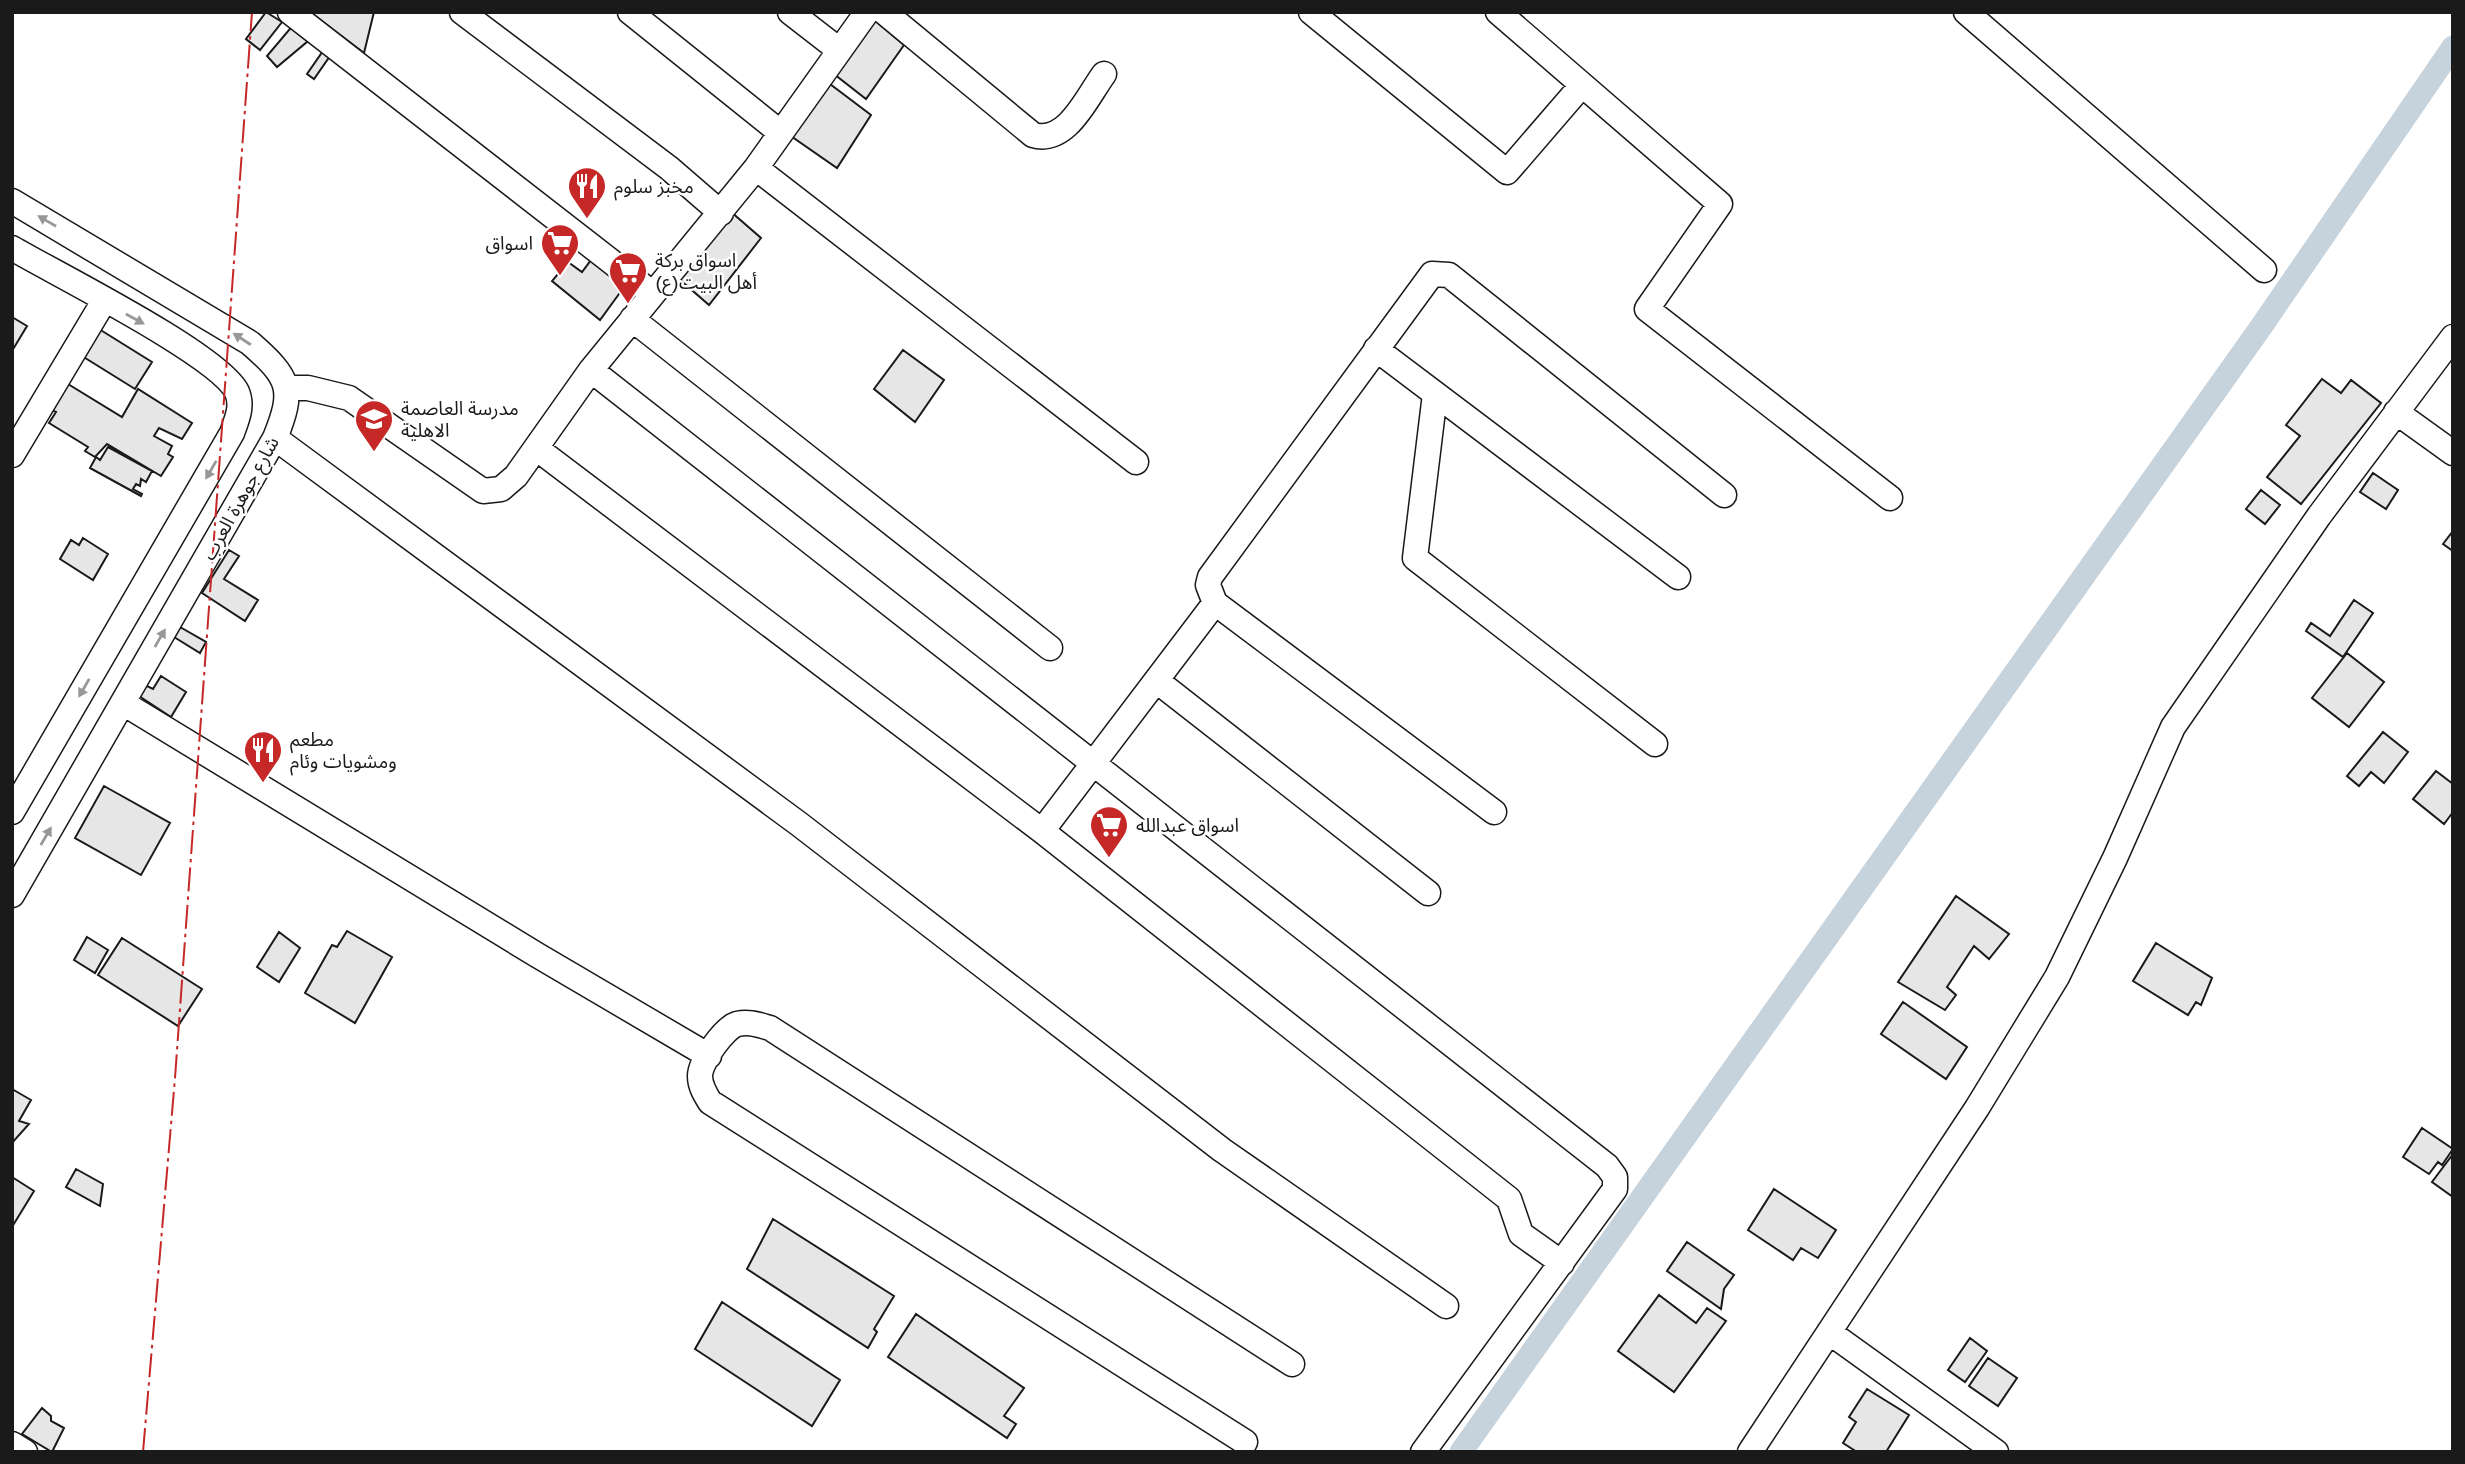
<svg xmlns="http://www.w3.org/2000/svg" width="2465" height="1464" viewBox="0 0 2465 1464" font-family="'Golos Text','Noto Sans Arabic',sans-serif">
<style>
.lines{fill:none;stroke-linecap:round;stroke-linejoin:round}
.canal{stroke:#c6d2dc;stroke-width:23}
.building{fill:#e6e6e6;stroke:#1a1a1a;stroke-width:2}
.minor-casing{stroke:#1a1a1a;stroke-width:27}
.minor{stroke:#fff;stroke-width:24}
.power{stroke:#c62828;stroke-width:2;stroke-dasharray:24 5 3.5 5;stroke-linecap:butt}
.oneway{fill:#989898}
.labels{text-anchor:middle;stroke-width:5;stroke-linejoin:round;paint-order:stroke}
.poi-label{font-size:19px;fill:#1a1a1a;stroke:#fff;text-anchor:start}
.street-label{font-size:19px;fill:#1a1a1a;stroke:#fff}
</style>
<rect width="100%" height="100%" fill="#fff"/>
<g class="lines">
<path class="canal" d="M1461,1452l800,-1125 192,-280"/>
</g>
<path class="building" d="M266,12l16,10 -22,28 -14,-11z
M310,12h64l-10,41z
M872,18l32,27 -38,54 -32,-25z
M294,24l14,17 -31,26 -10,-11z
M323,51l7,5 -16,23 -7,-5z
M826,81l45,34 -34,53 -49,-34z
M730,211l31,27 -52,67 -31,-27z
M594,256l33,27 -27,37 -48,-39 16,-19 14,10z
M12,317l15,9 -15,25z
M99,329l53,33 -17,27 -53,-33z
M903,350l41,30 -29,42 -41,-33z
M2322,379l19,14 10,-13 30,23 -80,101 -34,-27 33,-41 -14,-11z
M68,384l54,33 16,-28 54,34 -10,16 -23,-11 -5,8 18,10 -4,8 5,3 -12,19 -54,-32 -12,13 -10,-6 3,-4 -39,-24 7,-11 -5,-2z
M108,447l44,24 -6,11 -5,-3 -1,7 -4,-2 -3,5 9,5 -1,2 -51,-28 6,-11 4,3z
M2373,473l25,17 -12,19 -26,-17z
M2261,490l19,15 -15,19 -19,-15z
M2453,531v20l-10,-7z
M83,538l25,16 -15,26 -33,-21 11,-19 8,5z
M229,550l10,6 -15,23 34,21 -13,21 -43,-28z
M2354,600l19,13 -30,44 -37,-26 5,-8 19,13z
M180,627l26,15 -6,11 -26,-16z
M2347,653l37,29 -35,45 -37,-29z
M161,676l25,16 -15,25 -32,-21 6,-11 8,4z
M2383,732l25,20 -24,31 -13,-11 -12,14 -12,-10z
M2436,771l17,13v28l-9,12 -31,-25z
M104,786l66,37 -29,52 -66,-37z
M1956,896l53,38 -20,25 -15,-13 -27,41 9,8 -11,15 -47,-28z
M347,931l45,26 -37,66 -50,-30 27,-48 5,2z
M279,932l21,16 -21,34 -22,-15z
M87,937l21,13 -13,23 -21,-13z
M122,938l80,51 -24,37 -80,-51z
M2156,943l56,35 -11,27 -5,-3 -8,13 -55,-34z
M1903,1002l64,45 -21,32 -65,-45z
M12,1089l19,11 -12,21 10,3 -17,19z
M2422,1128l31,21 -11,16 -4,-3 -9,12 -26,-17z
M2453,1154v43l-21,-15z
M76,1169l27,15 -3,22 -34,-19z
M12,1177l22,14 -22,36z
M1774,1189l62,41 -18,28 -17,-10 -8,12 -45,-30z
M773,1219l121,77 -20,33 3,3 -9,16 -121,-79z
M1687,1242l47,33 -10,14 -3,20 -54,-38z
M1659,1295l37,28 11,-15 19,13 -52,71 -56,-41z
M722,1302l118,78 -28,46 -117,-77z
M916,1314l108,74 -20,28 12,8 -9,14 -119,-81z
M1970,1338l17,13 -22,31 -17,-12z
M1988,1358l29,20 -19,28 -29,-20z
M1867,1389l42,26 -23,37h-29l-14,-9 13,-21 -7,-5z
M42,1408l9,8v5l13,7 -12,24 -30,-18z"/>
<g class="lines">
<defs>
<path id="minor" d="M290,12l363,282
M462,12l207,156 52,45
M630,12l151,121
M790,12l49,38
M884,12l149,123c34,10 54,-38 71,-61
M1311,12l196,160 75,-87
M1498,12l222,192 -73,105 243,189
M1966,12l298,258
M756,168l380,294
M12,201l238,142c40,35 45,46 25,95l-263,457
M12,248c44,26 207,107 225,144 6,14 0,27 -5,41l-220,379
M632,319l418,329
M1376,349l302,228
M591,370l1016,796 8,11v12l-192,263
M288,388h20l41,10 134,93 18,-2 15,-13 75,-106 165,-202 111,-156
M1435,394l-20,164 240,186
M2396,412l57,41
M275,438l524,386 423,326 224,156
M536,448l506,383 467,368 12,35 41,29
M12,455l92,-154
M1215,603l-7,-18 2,-8 222,-303 17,1 275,220
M1157,681l271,212
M123,703l414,252 172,101
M1042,831l173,-228 279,209
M1829,1332l167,120
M1245,1442l-535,-340c-5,-8 -10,-16 -10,-26 0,-14 24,-48 37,-52 12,-3 22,1 33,4l522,336
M12,1444l13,8
M1750,1452l227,-344 80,-131 58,-119 58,-131 146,-211 134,-179"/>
</defs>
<use href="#minor" class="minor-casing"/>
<use href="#minor" class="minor"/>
<path class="power" d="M143,1452l32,-374 77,-1066"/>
</g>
<defs><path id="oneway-solid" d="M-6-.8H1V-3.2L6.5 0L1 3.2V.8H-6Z" transform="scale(1.75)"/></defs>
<g class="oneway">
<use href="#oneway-solid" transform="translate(47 221) rotate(-150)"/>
<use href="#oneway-solid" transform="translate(135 319) rotate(29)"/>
<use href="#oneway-solid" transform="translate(242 339) rotate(-147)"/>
<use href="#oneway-solid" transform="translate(211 470) rotate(120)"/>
<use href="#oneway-solid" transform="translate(160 638) rotate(-60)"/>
<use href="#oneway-solid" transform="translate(84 688) rotate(120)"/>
<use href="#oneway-solid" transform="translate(46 836) rotate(-60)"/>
</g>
<defs>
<symbol id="restaurant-pin" viewBox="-11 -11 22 30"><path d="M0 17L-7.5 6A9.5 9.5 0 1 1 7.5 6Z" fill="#c62828" stroke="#fff"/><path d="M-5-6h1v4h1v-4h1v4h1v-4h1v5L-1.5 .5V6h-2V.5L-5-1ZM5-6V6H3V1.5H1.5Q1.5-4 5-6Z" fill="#fff"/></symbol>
<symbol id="supermarket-pin" viewBox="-11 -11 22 30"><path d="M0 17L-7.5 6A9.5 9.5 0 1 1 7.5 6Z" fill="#c62828" stroke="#fff"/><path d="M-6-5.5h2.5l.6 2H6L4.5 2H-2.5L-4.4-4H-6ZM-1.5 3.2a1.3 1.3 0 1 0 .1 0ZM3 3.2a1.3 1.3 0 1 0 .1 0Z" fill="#fff"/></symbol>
<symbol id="school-pin" viewBox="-11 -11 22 30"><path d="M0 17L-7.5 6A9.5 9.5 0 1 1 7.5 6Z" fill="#c62828" stroke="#fff"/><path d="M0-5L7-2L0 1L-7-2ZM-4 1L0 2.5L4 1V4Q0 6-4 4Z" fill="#fff"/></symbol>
</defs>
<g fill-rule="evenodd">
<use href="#restaurant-pin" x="565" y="164" width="44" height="60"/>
<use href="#supermarket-pin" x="538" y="221" width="44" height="60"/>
<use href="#supermarket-pin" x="606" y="249" width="44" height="60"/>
<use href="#school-pin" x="352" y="397" width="44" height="60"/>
<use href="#restaurant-pin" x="241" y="728" width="44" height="60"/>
<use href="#supermarket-pin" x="1087" y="803" width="44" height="60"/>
</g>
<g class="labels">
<g class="poi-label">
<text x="614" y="193">مخبز سلوم</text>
<text x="533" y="250" text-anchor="end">اسواق</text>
<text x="655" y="267">اسواق بركة<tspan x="655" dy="22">أهل البيت(ع)</tspan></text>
<text x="401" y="415">مدرسة العاصمة<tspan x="401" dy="22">الاهلية</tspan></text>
<text x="290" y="746">مطعم<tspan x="290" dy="22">ومشويات وئام</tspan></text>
<text x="1136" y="832">اسواق عبدالله</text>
</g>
<g class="street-label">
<text transform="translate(240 498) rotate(-61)" y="7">شارع جوهرة العرب</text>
</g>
</g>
<rect width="2465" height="1464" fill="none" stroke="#1a1a1a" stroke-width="28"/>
</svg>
